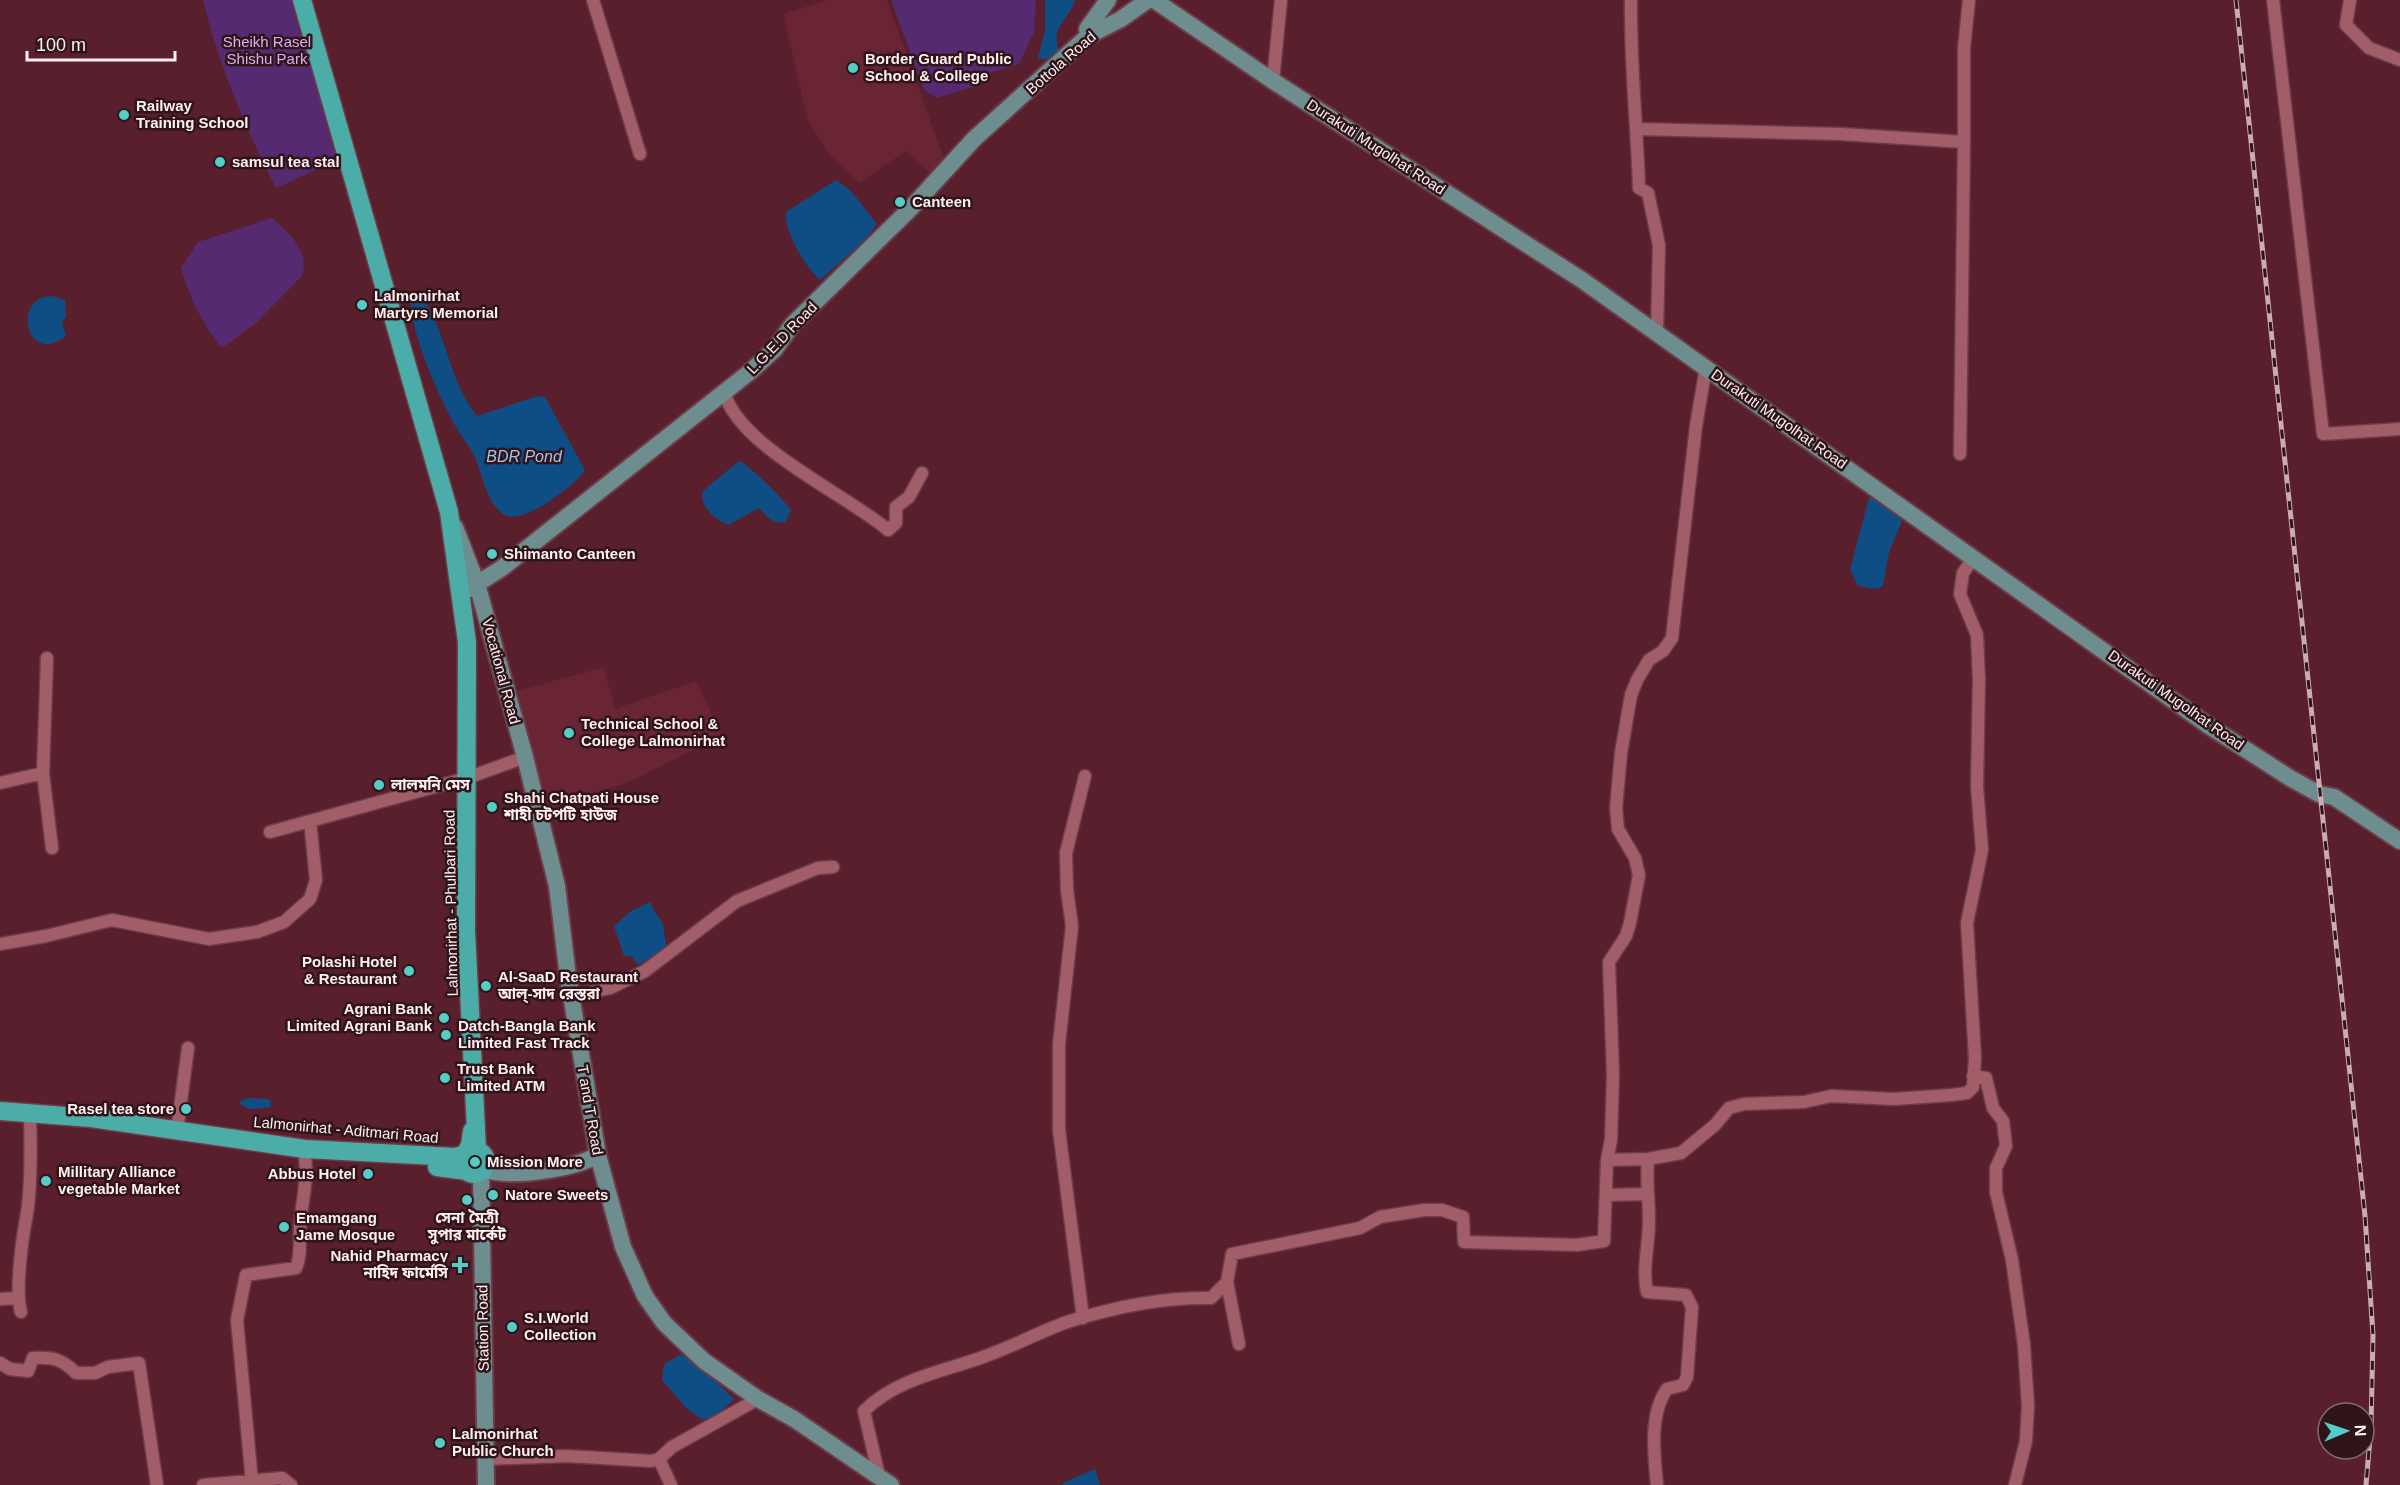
<svg xmlns="http://www.w3.org/2000/svg" width="2400" height="1485" viewBox="0 0 2400 1485" font-family="Helvetica,'Noto Sans Bengali',sans-serif">
<style>
.built{fill:#692533}
.green{fill:#552a70}
.water{fill:#0f4e85}
.lines{fill:none;stroke-linecap:round;stroke-linejoin:round}
.minor-casing{stroke:#6c3c49;stroke-width:15}
.major-casing{stroke:#6c3c49;stroke-width:20}
.highway-casing{stroke:#6c3c49;stroke-width:21}
.minor{stroke:#a15e68;stroke-width:12}
.major{stroke:#6e8d8e;stroke-width:16}
.highway{stroke:#4cada8;stroke-width:18}
.rail-casing{stroke:#caacb1;stroke-width:5}
.rail{stroke:#2f1519;stroke-width:3;stroke-dasharray:9;stroke-linecap:butt}
.poi-dot{fill:#54cdc7;stroke:#2f1519;stroke-width:2}
.labels{text-anchor:middle;stroke-width:5;stroke-linejoin:round;paint-order:stroke}
.park-label{font-size:15px;fill:#d6b0f2;stroke:#2f1519}
.poi-label{font-size:15px;font-weight:bold;fill:#ffeff1;stroke:#2f1519;text-anchor:start}
.street-label{font-size:15px;fill:#ffeff1;stroke:#2f1519}
.water-label{font-size:16px;font-style:italic;fill:#a2c5ec;stroke:#2f1519}
</style>
<rect width="100%" height="100%" fill="#5a1f2c"/>
<path class="built" d="M827,0h60l57,159 -14,14 -24,-22 -47,32 -29,-28 -22,-34 -25,-107z
M604,667l11,42 81,-28 26,54 -91,46 -92,32 -33,-119z"/>
<path class="green" d="M203,0h99l45,156 -71,32c-31,-61 -57,-122 -73,-188z
M891,0h145l-2,32 -15,32 -27,8 -19,15 -36,11 -13,-8z
M272,218c17,14 38,34 30,58l-46,47 -34,25c-20,-24 -32,-50 -41,-80l17,-26z"/>
<path class="water" d="M1045,0h30c-6,20 -25,27 -16,50l-14,10 -7,-2 7,-28z
M836,180l15,11 26,33 -13,17 -44,39c-14,-12 -37,-50 -34,-68z
M413,291h5c29,37 29,88 59,125l61,-20 7,1 40,73c-10,15 -61,55 -80,45 -18,-9 -23,-43 -31,-60 -4,-8 -10,-15 -15,-23 -22,-38 -46,-93 -50,-137z
M52,296l13,4 1,17 -4,5 4,14c-39,31 -56,-39 -14,-40z
M739,461c7,1 50,43 52,50l-6,11c-12,3 -18,-6 -26,-14l-31,17c-13,-6 -29,-18 -25,-34z
M1869,498c14,1 25,12 33,23l-13,31 -6,34 -7,3 -18,-3 -8,-17z
M650,902c3,8 6,11 11,19 4,4 3,17 5,24l-3,5 -25,15 -7,-9h-7l-10,-30 17,-15z
M247,1098l21,1 3,2v6c-12,1 -23,6 -32,-5z
M682,1354l18,12 34,33 -15,15 -16,6 -16,-11 -25,-29 2,-16z
M1095,1469l5,16h-37v-2z"/>
<g class="lines">
<defs>
<path id="minor" d="M593,0l47,154
M1631,0c-1,63 6,125 8,188l9,5 11,52 -2,87
M2273,0l50,434 77,-5
M2350,0l-4,25 23,23 31,12
M1273,81l8,-81
M1638,129l203,5 123,8v-94l5,-48
M724,391c13,55 122,103 164,139l8,-7v-16l13,-10 13,-24
M1960,454l4,-312
M43,773l9,75
M0,783l43,-10 4,-115
M270,832l197,-54 58,-21
M0,944l46,-8 66,-16 97,19 48,-7 27,-10 26,-23 6,-19 -6,-59
M572,997l38,-9 35,-17 92,-70 81,-33 15,-1
M1973,1076l13,2 7,30 10,13 3,25 -10,22v24l16,68 12,85 4,61 -2,35 -11,44
M177,1131l11,-83
M1648,1159c-2,21 1,41 1,62 0,23 -7,48 -2,71l39,3 6,12 -5,70 -4,8 -16,4c-18,25 -13,66 -10,96
M1607,1160l41,-1 33,-6 34,-28 14,-17 15,-4 60,-2 27,-6 63,3 57,-4 16,-2 6,-6 2,-29 -8,-135 15,-73 -5,-64 2,-106 -2,-45 -17,-41 3,-21 11,-16
M1607,1195l40,-1
M1227,1282l12,62
M0,1299l18,-1
M21,1312c-6,-20 1,-72 5,-93 5,-24 5,-73 4,-99
M1083,1318l-24,-188v-86l13,-118 -5,-36 -1,-37 19,-77
M0,1363l10,6 18,2 5,-13c20,-1 29,1 43,15h19l13,-6 31,-4 18,122
M485,1459l82,-3 84,5 8,-2 13,-12 86,-48
M659,1459l12,26
M879,1476l-15,-65c32,-32 77,-39 119,-54 29,-10 56,-25 84,-35 47,-15 95,-25 144,-24l16,-16 5,-28 128,-26 20,-11 44,-7h18l21,7 1,25 113,3 27,-4 3,-81 4,-20 2,-66 -4,-112 17,-26 4,-13 9,-48 -4,-17 -17,-29 -2,-21 5,-55 10,-58 6,-15 12,-20 14,-9 9,-13 24,-212 10,-59
M252,1482l-15,-162 9,-45 50,-7c6,-14 3,-28 4,-43 2,-24 8,-44 5,-68
M203,1485l79,-7 9,7"/>
<path id="major" d="M1154,0l119,81 309,199 627,446 81,52 29,16 15,3 66,44
M1088,36l-1,-7 21,-29
M455,527l22,57 48,173 32,129 11,91 30,178 25,92 22,49 19,27 40,38 54,38 36,20 97,66
M469,589l33,-21 249,-197 24,-22 17,-24 118,-116 64,-70 114,-103 33,-17 27,-19
M484,1169c25,10 90,0 114,-14
M481,1172l5,313"/>
<path id="highway" d="M302,0l147,512 18,130 -1,289 11,219
M0,1111l91,7 214,31 150,8 10,-3 5,-9 2,-14
M462 1162a12 12 0 1 1 24 0a12 12 0 1 1-24 0Z
M437,1167l30,4"/>
</defs>
<use href="#minor" class="minor-casing"/>
<use href="#major" class="major-casing"/>
<use href="#highway" class="highway-casing"/>
<use href="#minor" class="minor"/>
<use href="#major" class="major"/>
<use href="#highway" class="highway"/>
<defs>
<path id="rail" d="M2236,0l129,1216 8,119 -2,92 -5,58"/>
</defs>
<use href="#rail" class="rail-casing"/>
<use href="#rail" class="rail"/>
</g>
<g class="poi-dot">
<circle cx="853" cy="68" r="6"/>
<circle cx="124" cy="115" r="6"/>
<circle cx="220" cy="162" r="6"/>
<circle cx="900" cy="202" r="6"/>
<circle cx="362" cy="305" r="6"/>
<circle cx="492" cy="554" r="6"/>
<circle cx="569" cy="733" r="6"/>
<circle cx="379" cy="785" r="6"/>
<circle cx="492" cy="807" r="6"/>
<circle cx="409" cy="971" r="6"/>
<circle cx="486" cy="986" r="6"/>
<circle cx="444" cy="1018" r="6"/>
<circle cx="446" cy="1035" r="6"/>
<circle cx="445" cy="1078" r="6"/>
<circle cx="186" cy="1109" r="6"/>
<circle cx="475" cy="1162" r="6"/>
<circle cx="368" cy="1174" r="6"/>
<circle cx="46" cy="1181" r="6"/>
<circle cx="493" cy="1195" r="6"/>
<circle cx="467" cy="1200" r="6"/>
<circle cx="284" cy="1227" r="6"/>
<path d="M457 1256h6v6h6v6h-6v6h-6v-6h-6v-6h6z"/>
<circle cx="512" cy="1327" r="6"/>
<circle cx="440" cy="1443" r="6"/>
</g>
<g class="labels">
<g class="park-label">
<text x="267" y="47">Sheikh Rasel<tspan x="267" dy="17">Shishu Park</tspan></text>
</g>
<g class="poi-label">
<text x="865" y="64">Border Guard Public<tspan x="865" dy="17">School &amp; College</tspan></text>
<text x="136" y="111">Railway<tspan x="136" dy="17">Training School</tspan></text>
<text x="232" y="167">samsul tea stal</text>
<text x="912" y="207">Canteen</text>
<text x="374" y="301">Lalmonirhat<tspan x="374" dy="17">Martyrs Memorial</tspan></text>
<text x="504" y="559">Shimanto Canteen</text>
<text x="581" y="729">Technical School &amp;<tspan x="581" dy="17">College Lalmonirhat</tspan></text>
<text x="391" y="790">লালমনি মেস</text>
<text x="504" y="803">Shahi Chatpati House<tspan x="504" dy="17">শাহী চটপটি হাউজ</tspan></text>
<text x="397" y="967" text-anchor="end">Polashi Hotel<tspan x="397" dy="17">&amp; Restaurant</tspan></text>
<text x="498" y="982">Al-SaaD Restaurant<tspan x="498" dy="17">আল্-সাদ রেস্তরা</tspan></text>
<text x="432" y="1014" text-anchor="end">Agrani Bank<tspan x="432" dy="17">Limited Agrani Bank</tspan></text>
<text x="458" y="1031">Datch-Bangla Bank<tspan x="458" dy="17">Limited Fast Track</tspan></text>
<text x="457" y="1074">Trust Bank<tspan x="457" dy="17">Limited ATM</tspan></text>
<text x="174" y="1114" text-anchor="end">Rasel tea store</text>
<text x="487" y="1167">Mission More</text>
<text x="58" y="1177">Millitary Alliance<tspan x="58" dy="17">vegetable Market</tspan></text>
<text x="356" y="1179" text-anchor="end">Abbus Hotel</text>
<text x="505" y="1200">Natore Sweets</text>
<text x="296" y="1223">Emamgang<tspan x="296" dy="17">Jame Mosque</tspan></text>
<text x="467" y="1223" text-anchor="middle">সেনা মৈত্রী<tspan x="467" dy="17">সুপার মার্কেট</tspan></text>
<text x="448" y="1261" text-anchor="end">Nahid Pharmacy<tspan x="448" dy="17">নাহিদ ফার্মেসি</tspan></text>
<text x="524" y="1323">S.I.World<tspan x="524" dy="17">Collection</tspan></text>
<text x="452" y="1439">Lalmonirhat<tspan x="452" dy="17">Public Church</tspan></text>
</g>
<g class="street-label">
<text transform="translate(1061 63) rotate(-41)" y="5">Bottola Road</text>
<text transform="translate(1376 147) rotate(33)" y="5">Durakuti Mugolhat Road</text>
<text transform="translate(782 338) rotate(-46)" y="5">L.G.E.D Road</text>
<text transform="translate(1779 419) rotate(35)" y="5">Durakuti Mugolhat Road</text>
<text transform="translate(501 671) rotate(75)" y="5">Vocational Road</text>
<text transform="translate(2176 700) rotate(35)" y="5">Durakuti Mugolhat Road</text>
<text transform="translate(451 903) rotate(-91)" y="5">Lalmonirhat - Phulbari Road</text>
<text transform="translate(590 1110) rotate(80)" y="5">T and T Road</text>
<text transform="translate(346 1130) rotate(5)" y="5">Lalmonirhat - Aditmari Road</text>
<text transform="translate(483 1328) rotate(-91)" y="5">Station Road</text>
</g>
<g class="water-label">
<text x="524" y="462">BDR Pond</text>
</g>
</g>
<g transform="translate(2346 1431) rotate(88)"><circle r="28" fill="#2f1519" stroke="#826c6f" stroke-width="1.5"/>
<path d="M0-4.5L10 22L0 15L-10 22Z" fill="#54cdc7"/>
<text y="-9" font-size="16" font-weight="bold" text-anchor="middle" fill="#ffeff1">N</text>
</g>
<path d="M27 51v9h148v-9" fill="none" stroke="#ffeff1" stroke-width="3"/>
<text x="36" y="51" font-size="18" fill="#ffeff1" stroke="#2f1519" stroke-width="4.5" paint-order="stroke">100 m</text>
</svg>
